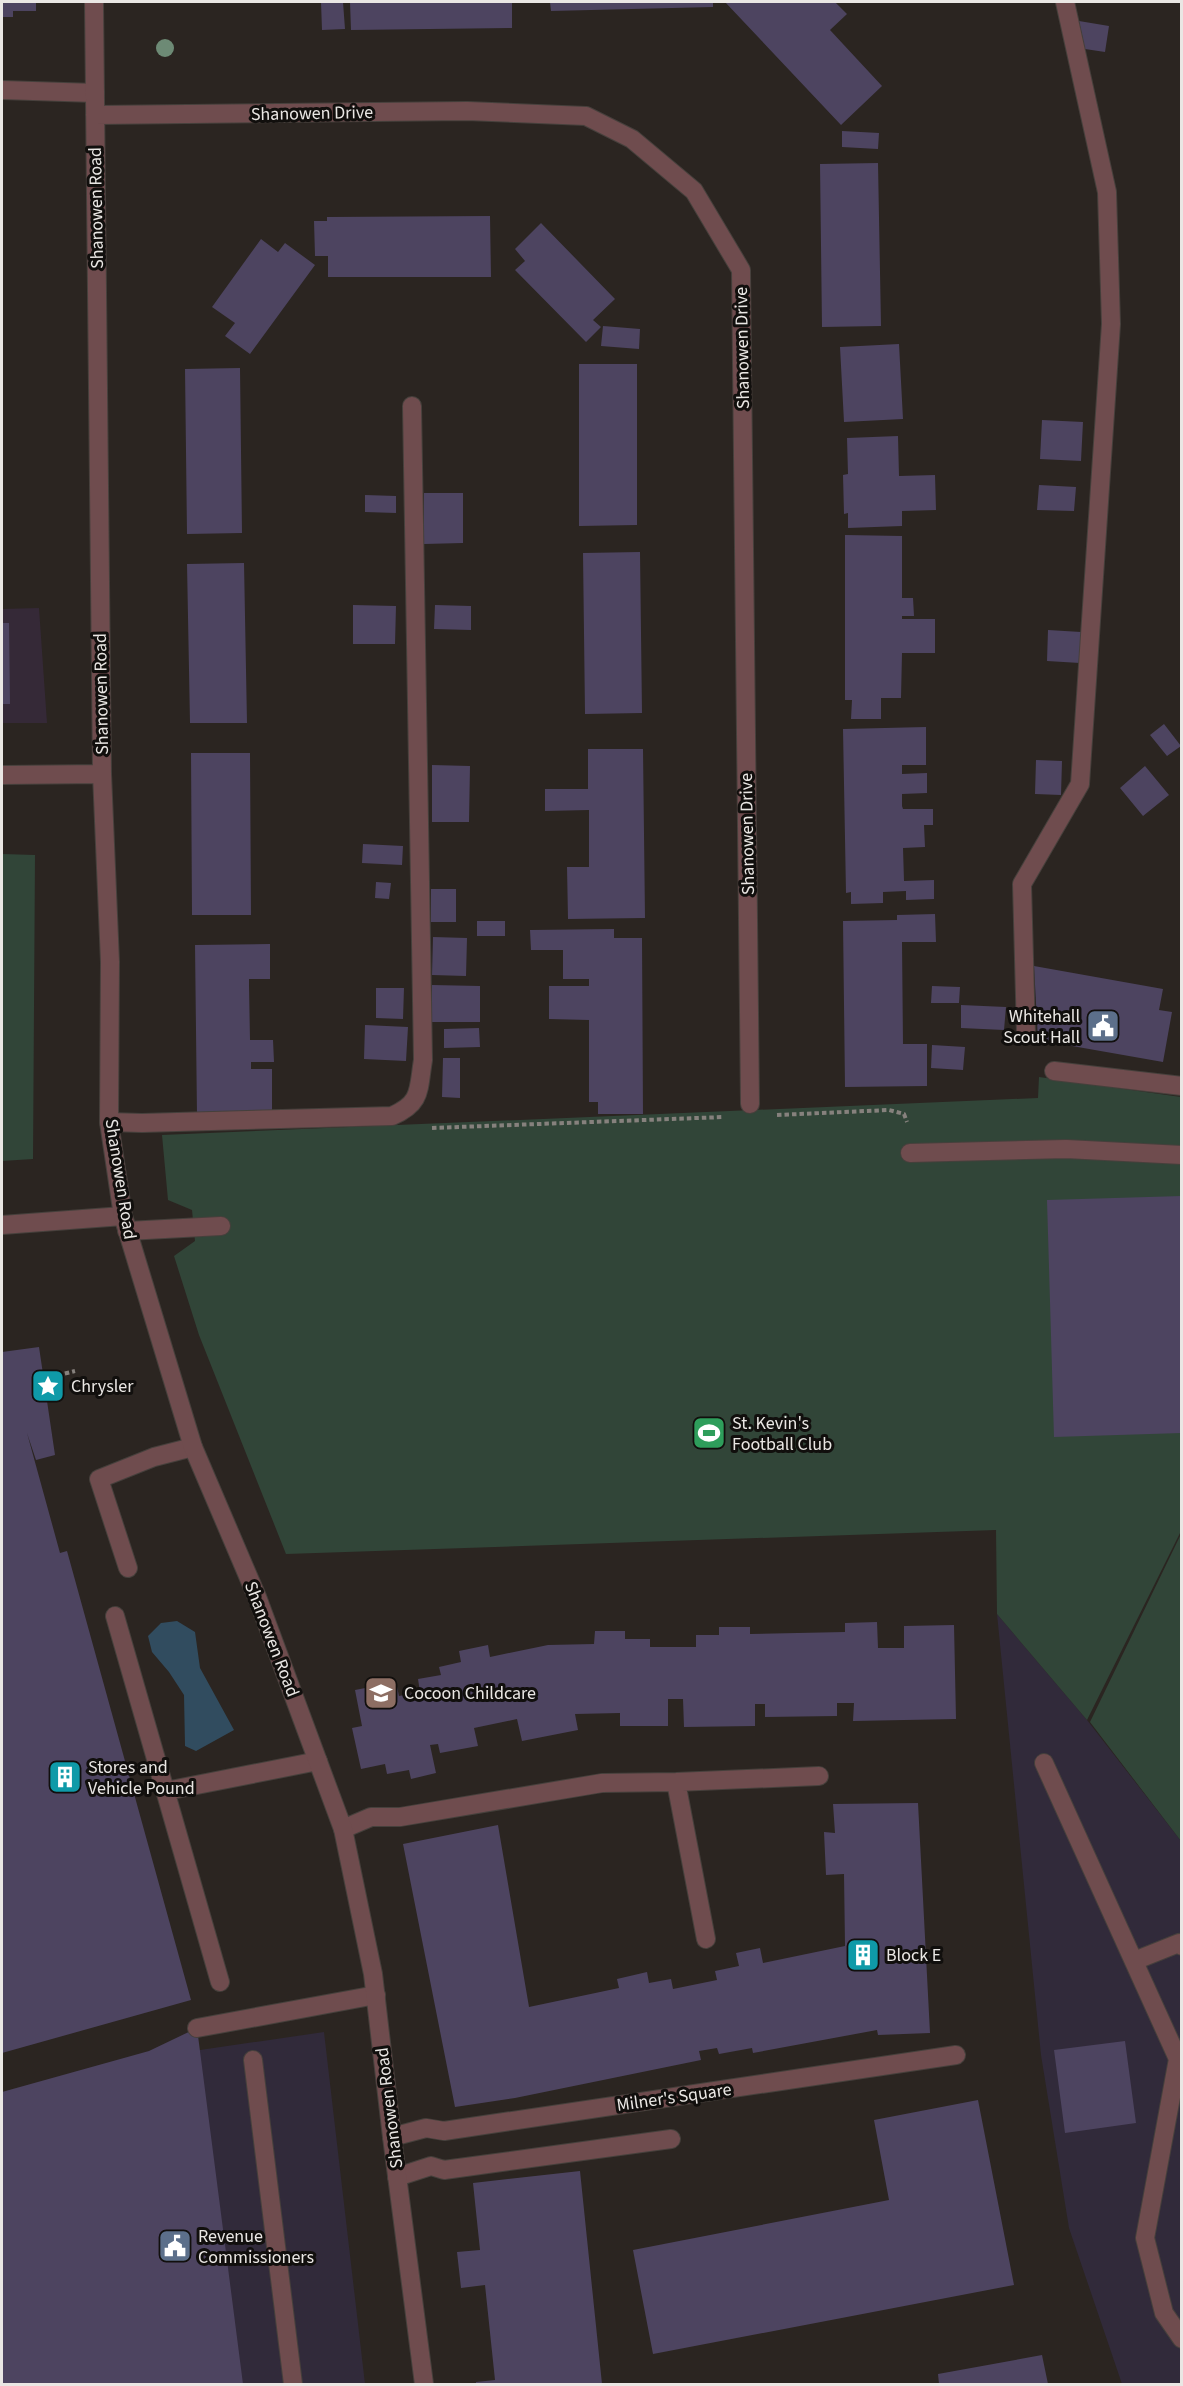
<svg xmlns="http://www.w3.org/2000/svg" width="1183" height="2386" viewBox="0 0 1183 2386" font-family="'Source Sans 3',sans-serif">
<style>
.commercial{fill:#352937}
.industrial{fill:#312a3a}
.green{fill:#314538}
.water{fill:#314c5f}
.building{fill:#4d4460}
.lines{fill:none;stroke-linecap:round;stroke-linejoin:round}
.lane-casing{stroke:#46403c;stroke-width:20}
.street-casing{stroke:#46403c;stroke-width:20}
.path{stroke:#86817d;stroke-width:4;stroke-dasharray:4.5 3;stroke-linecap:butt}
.lane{stroke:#6f4c4e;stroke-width:18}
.street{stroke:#6f4c4e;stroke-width:18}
.tree{fill:#6d8a75}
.labels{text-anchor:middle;stroke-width:6;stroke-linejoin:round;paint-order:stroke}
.street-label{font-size:18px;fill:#eae7e4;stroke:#110f0d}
.poi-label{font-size:18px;fill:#eae7e4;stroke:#110f0d;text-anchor:start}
</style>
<rect width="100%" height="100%" fill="#2b2521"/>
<path class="commercial" d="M39,608l8,115h-45v-114z"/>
<path class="industrial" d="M997,1614l90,106 94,121v543h-59l-53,-156 -28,-173z
M324,2032l41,352h-363v-277l198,-57z"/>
<path class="green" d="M2,854l33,1 -2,304 -31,2z
M1039,1077l142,20v434l-94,189 -90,-106 -1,-84 -710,24 -87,-219 -25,-79 21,-15 -3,-31 -24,-10 -6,-65 876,-37z
M1181,1534l1,307h-1l-91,-119z"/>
<path class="water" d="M177,1621l18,11 5,36 34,62 -38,21 -11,-5 -1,-51 -15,-23 -17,-20 -4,-16 13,-13z"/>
<path class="building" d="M2,2h34v9h-23v6h-11z
M321,2h22l2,27 -23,1z
M350,2h162v26l-161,2z
M550,2h163v5l-162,4z
M725,2h110l12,12 -17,16 52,56 -41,39z
M1079,21l30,5 -4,26 -20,-3z
M842,131l37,2 -1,16 -36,-2z
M878,163l3,163 -59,1 -2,-163z
M490,216l1,61h-163v-21h-13l-1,-35h13v-4z
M541,223l74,76 -22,21 8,7 -15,15 -71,-72 10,-9 -10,-12z
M261,239l17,13 7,-9 30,22 -65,89 -25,-18 10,-13 -23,-16z
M603,326l37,3 -1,20 -38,-3z
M899,344l4,75 -59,3 -4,-75z
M579,364h58v161l-58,1z
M240,368l2,165 -55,1 -2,-165z
M1042,420l41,2 -2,39 -41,-2z
M898,436l1,40 36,-1 1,35 -34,1v15l-54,2v-15l-4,1 -1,-39 5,-1 -1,-36z
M1039,485l37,2 -2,24 -37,-1z
M424,493h39v50l-39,1z
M365,495l31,1v17l-31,-1z
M845,535l57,1v62h11l1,18h-12v3h33v34h-33l-1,45h-20v21h-30l1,-19h-7z
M640,552l2,161 -57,1 -2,-161z
M244,563l3,160h-57l-3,-159z
M353,605l43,1 -1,38h-42z
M435,605l36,1v24l-37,-1z
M2,623h7l1,81h-8z
M1048,630l33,2 -1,31 -33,-2z
M1164,724l17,22 -14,10 -17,-21z
M926,727v38h-24v9l25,-1v20l-25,1v12l1,3h30v16h-9l1,22 -22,1 1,33 30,-1v19l-28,1v-9l-23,1v11l-32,1v-12l-5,1 -3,-164z
M588,749h55l2,169 -77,1 -1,-52h22v-57l-44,1v-22h43z
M191,753h59l1,162h-59z
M1036,760l26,1 -1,34 -26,-1z
M432,765l38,1 -1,56h-37z
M1145,766l24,29 -26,21 -23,-28z
M363,844l40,2 -1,19 -40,-2z
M376,882l15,1 -2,16 -14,-1z
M431,889h25v33h-25z
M935,914l1,28h-34l1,102h24v42l-82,1 -2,-166 54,-1v-5z
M477,921h28v15h-28z
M614,929v9h28l1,176h-45v-12h-9v-82l-40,-1v-33h40v-7h-26v-29h-32l-1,-20z
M433,937l34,1 -1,38 -34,-1z
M270,944v35h-21v6l1,55h23l1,22h-23v7h21v46l-75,1 -2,-171z
M1034,966l129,23 -4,21 13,2 -9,50 -125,-22z
M432,985l48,1v36h-48z
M932,986l28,1 -1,16h-28z
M376,988h28l-1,31 -27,-1z
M961,1005l45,2 -2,23 -43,-2z
M365,1025l43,2 -2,34 -42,-2z
M479,1028l1,19 -36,1v-19z
M932,1045l33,2 -2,23 -32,-2z
M443,1058h17v40l-18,-1z
M1182,1196v237l-128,4 -7,-237z
M39,1347l16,108 -19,5 -9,-27 33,120 7,-2 124,449 -189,53v-701z
M877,1622l1,26h26v-22l50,-1 2,94 -103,2 1,-18h-17v13l-72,1v-13h-10v22l-71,1 -1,-28h-15v27h-48v-13l-45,1 3,16 -56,11 -5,-22 -43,9 4,18 -38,7 -2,-9 -8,1 6,28 -25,6 -2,-9 -22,4 -2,-10 -24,5 -9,-41 10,-2 -7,-36 41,-8 3,14 21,-4 -2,-13 23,-4 -2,-8 22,-5 -2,-11 29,-6 2,12 58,-12 46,-1 1,-13h30v8h25v8h46v-12h23v-8h31v7l95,-2v-9z
M918,1803l12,230 -52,2 -1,-5 -124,23 -1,-5 -33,6 -2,-6 -18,3 2,9 -186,38 -60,9 -52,-263 95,-19 31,182 90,-19 -2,-9 30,-7 2,11 22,-4 2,10 44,-9 -2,-9 24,-5 -3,-13 24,-5 3,15 82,-17 -1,-72 -18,1 -2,-43 11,1 -2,-29z
M197,2028l46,356h-241v-292l147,-41z
M1125,2041l11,82 -71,10 -11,-83z
M978,2100l36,185 -361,69 -20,-104 256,-50 -15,-80z
M580,2171l22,213h-126v-2l19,-2 -10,-95 -24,3 -4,-36 23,-2 -7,-67z
M1042,2355l6,29h-109l-1,-10z"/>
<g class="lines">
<defs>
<path id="lane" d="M2,90l93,3
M1026,1034l-4,-150 58,-100 31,-460 -4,-132 -42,-190
M1054,1071l128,15
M109,1122l33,1 250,-7c30,-13 26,-26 31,-56l-11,-654
M910,1153l156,-4 116,6
M2,1225l121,-9
M127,1231l94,-5
M128,1568l-29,-89 55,-22 39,-10
M115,1616l105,366
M1044,1763l134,296 -33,179 19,75 18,26
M676,1782l30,157
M166,1791l152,-30
M343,1829l28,-12h29l202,-34 74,-1 143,-6
M1134,1961l45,-18 3,3
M197,2028l179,-33
M253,2060l40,324
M392,2137l34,-9 18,3 512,-76
M397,2177l34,-11 13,4 227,-31"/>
<path id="street" d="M94,2l8,772 8,188 -1,160 14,94 70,231 64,150 86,232 30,145 19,163 32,247
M95,115l372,-4 119,5 46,23 62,52 47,79 9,834
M2,775l100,-1"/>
</defs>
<use href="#lane" class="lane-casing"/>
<use href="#street" class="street-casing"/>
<path class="path" d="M777,1115l112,-5 15,4 3,8
M432,1128l292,-11
M43,1379l32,-8"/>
<use href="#lane" class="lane"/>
<use href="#street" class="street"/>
</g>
<circle class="tree" cx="165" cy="48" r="9"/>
<defs>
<symbol id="civic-square" viewBox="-11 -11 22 22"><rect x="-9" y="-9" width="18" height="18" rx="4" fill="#5c6f8a" stroke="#110f0d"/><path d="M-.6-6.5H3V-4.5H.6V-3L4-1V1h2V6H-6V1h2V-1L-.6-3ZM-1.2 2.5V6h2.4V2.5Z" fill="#fff"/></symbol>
<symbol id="sight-square" viewBox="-11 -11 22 22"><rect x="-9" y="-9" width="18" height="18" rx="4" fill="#0f9aa8" stroke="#110f0d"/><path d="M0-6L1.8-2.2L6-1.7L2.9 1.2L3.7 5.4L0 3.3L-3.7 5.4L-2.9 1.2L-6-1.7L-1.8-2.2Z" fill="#fff"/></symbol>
<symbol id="stadium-square" viewBox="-11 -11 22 22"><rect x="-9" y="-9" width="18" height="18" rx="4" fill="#2e9e5b" stroke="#110f0d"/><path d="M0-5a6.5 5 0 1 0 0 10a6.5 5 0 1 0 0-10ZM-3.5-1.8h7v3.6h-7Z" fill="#fff"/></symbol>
<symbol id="school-square" viewBox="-11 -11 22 22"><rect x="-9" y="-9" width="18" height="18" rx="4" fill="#8d6e63" stroke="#110f0d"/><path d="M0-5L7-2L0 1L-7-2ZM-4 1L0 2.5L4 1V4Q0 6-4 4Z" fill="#fff"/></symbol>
<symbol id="building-square" viewBox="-11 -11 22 22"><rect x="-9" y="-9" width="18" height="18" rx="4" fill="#0f9aa8" stroke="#110f0d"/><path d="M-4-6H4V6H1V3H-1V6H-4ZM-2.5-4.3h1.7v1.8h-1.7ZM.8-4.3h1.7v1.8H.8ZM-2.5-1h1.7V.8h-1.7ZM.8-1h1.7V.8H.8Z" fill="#fff"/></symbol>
</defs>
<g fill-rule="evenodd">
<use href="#civic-square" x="1084" y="1007" width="38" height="38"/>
<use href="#sight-square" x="29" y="1367" width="38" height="38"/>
<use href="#stadium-square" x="690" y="1414" width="38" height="38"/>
<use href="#school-square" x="362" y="1674" width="38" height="38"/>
<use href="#building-square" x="46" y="1758" width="38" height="38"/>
<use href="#building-square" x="844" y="1936" width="38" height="38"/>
<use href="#civic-square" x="156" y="2227" width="38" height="38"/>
</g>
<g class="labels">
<g class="street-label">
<text transform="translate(312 113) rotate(-1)" y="6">Shanowen Drive</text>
<text transform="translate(96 208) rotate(-91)" y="6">Shanowen Road</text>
<text transform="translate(742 348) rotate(-91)" y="6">Shanowen Drive</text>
<text transform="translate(101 694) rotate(-91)" y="6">Shanowen Road</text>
<text transform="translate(747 834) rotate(-91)" y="6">Shanowen Drive</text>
<text transform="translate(121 1179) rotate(81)" y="6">Shanowen Road</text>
<text transform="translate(272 1639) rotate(69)" y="6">Shanowen Road</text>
<text transform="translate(674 2097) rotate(-8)" y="6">Milner's Square</text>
<text transform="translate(389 2108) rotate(-97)" y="6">Shanowen Road</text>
</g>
<g class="poi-label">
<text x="1080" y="1022" text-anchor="end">Whitehall<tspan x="1080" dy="21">Scout Hall</tspan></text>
<text x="71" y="1392">Chrysler</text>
<text x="732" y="1429">St. Kevin's<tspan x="732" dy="21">Football Club</tspan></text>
<text x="404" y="1699">Cocoon Childcare</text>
<text x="88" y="1773">Stores and<tspan x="88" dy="21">Vehicle Pound</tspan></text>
<text x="886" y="1961">Block E</text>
<text x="198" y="2242">Revenue<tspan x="198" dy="21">Commissioners</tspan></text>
</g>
</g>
<rect width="1183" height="2386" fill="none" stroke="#eae7e4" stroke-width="6"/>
</svg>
